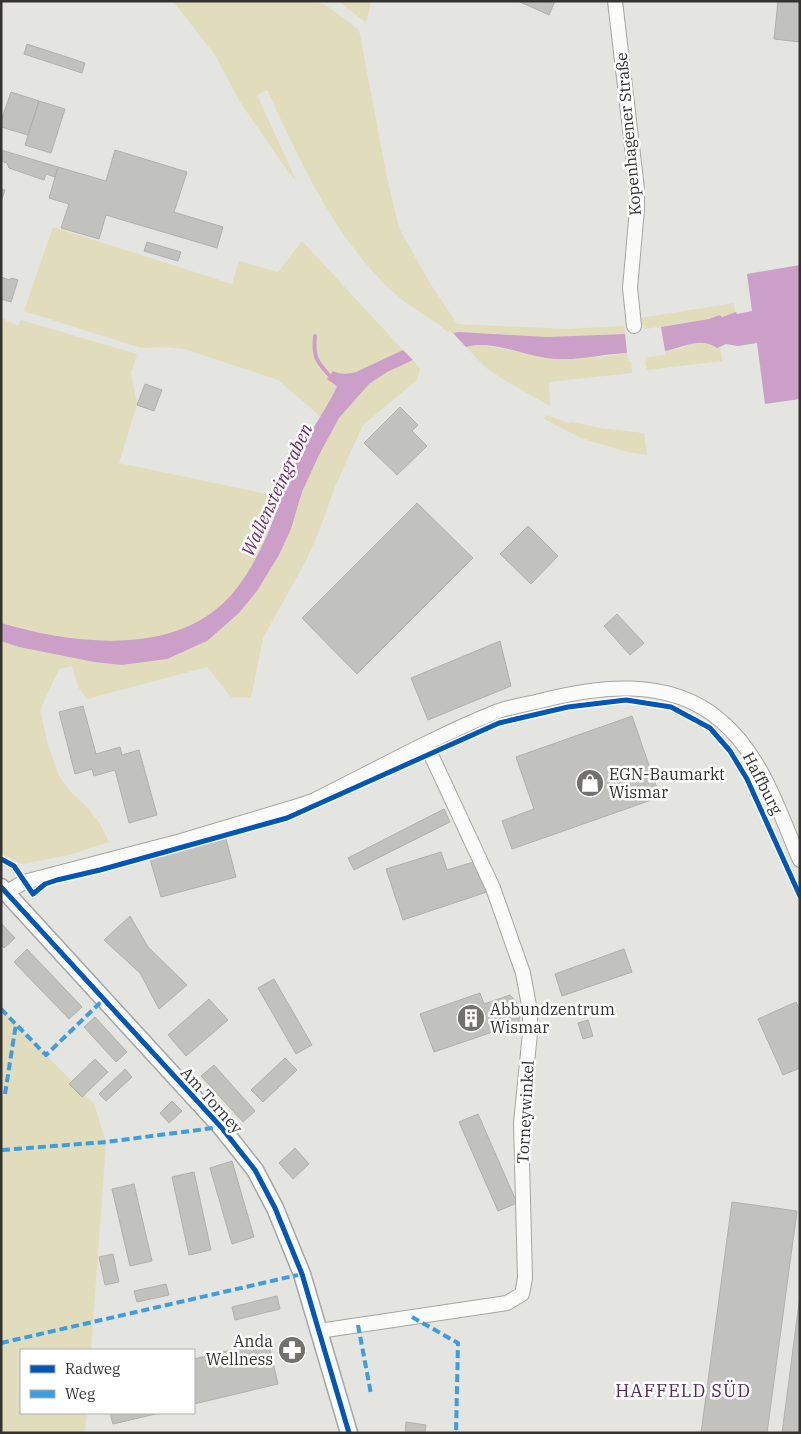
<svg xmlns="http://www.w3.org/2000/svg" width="801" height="1434" viewBox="0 0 801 1434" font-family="'IBM Plex Serif',serif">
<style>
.green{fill:#e1dcbb}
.water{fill:#cb9fc7}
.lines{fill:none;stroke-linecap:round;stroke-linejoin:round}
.stream{stroke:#cb9fc7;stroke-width:4}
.building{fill:#c1c1be;stroke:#b1b0ad}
.minor-casing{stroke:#a6a5a2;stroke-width:16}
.tertiary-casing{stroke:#a6a5a2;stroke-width:19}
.minor{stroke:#fbfbfa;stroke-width:14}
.tertiary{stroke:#fbfbfa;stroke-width:16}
.quiet{stroke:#3e9de1;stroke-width:4;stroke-dasharray:8 4;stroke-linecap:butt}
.cycleway-casing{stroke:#fff;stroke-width:8}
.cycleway{stroke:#0057b8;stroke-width:5}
.labels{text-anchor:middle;stroke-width:5;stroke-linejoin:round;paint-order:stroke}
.street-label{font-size:16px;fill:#343331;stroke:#fff}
.poi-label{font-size:16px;fill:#343331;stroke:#fff;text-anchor:start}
.water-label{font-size:18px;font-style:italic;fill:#712770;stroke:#fff}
.neighbourhood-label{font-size:18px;letter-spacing:1px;fill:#592858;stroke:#fff}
</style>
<rect width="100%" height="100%" fill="#e4e4e0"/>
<path class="green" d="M173,1h144l10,5 32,24 28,148 12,50 32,57 26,39 110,5 57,-3 1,8 -78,3 -88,-5 -6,1 -3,-2 -2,1c-13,-11 -29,-20 -43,-30 -10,-8 -20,-17 -28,-26 -50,-54 -79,-120 -110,-186l-10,5 39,85 -7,-7 -49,-71 -25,-47z
M338,1h33l-4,19 -2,2z
M53,227l179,57 7,-23 39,11 24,-31 101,109 -47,22 -8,2h-9l-5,10 3,3 -16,30 -43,-37 -94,-31 -19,-2 -24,1 -117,-37z
M734,303l1,10 -13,4 -3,-2 -5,1 -5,3 -64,10 -1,-4h-3l-1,-7z
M1,318l17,8 3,-6 116,34 -6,19 6,31 -18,59 162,34c-12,28 -21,61 -40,86 -55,76 -161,63 -240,40z
M696,342h8l16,5 2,14 -75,9 -2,-9 3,-1 -1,-3 18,-2v-4l14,-2z
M473,345h7l47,8 17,5 14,1 44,-2 25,-4 2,9h2l1,11 -83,9 1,24 -49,-28 -16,-11 -19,-20z
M413,360l7,9 -3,11 -54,45 -27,59 -18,50 -15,32 -40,72 -12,60 -20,-1 -24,-30 -120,32 -9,-12 -6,-21 -13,3 -19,41 8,35 11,31 12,16 17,16 12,16 9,18 -40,13 -46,9 -22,-9v-214l18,6 75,15 28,3 45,-6 40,-18 32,-28 18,-22 22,-36 12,-26 11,-37 17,-38 20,-36 30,-34 18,-13z
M546,415l23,8 3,-1 28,6 44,5 3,22 -19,-3 -47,-14 -37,-19z
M1,1009l93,95 12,38 -15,208h-70v63h66l-2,20h-84z"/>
<path class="water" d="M800,265v134l-35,5 -8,-61 -19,3 -12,-2 -9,4c-17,-12 -34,0 -52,3l-4,-24 48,-8 10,-4 3,2 14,-5 1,2 15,-3 -5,-37z
M459,332l88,5 78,-3 2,19c-23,1 -46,7 -69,6 -28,0 -65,-20 -92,-12l-13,-14z
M403,350l10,10 -26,12 -18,12 -30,34 -20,37 -17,37 -11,37 -12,26 -22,36 -18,22 -32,28 -40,18 -45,6 -28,-3 -75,-15 -18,-6v-18c78,23 189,36 241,-42 29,-41 40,-93 63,-138 10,-19 22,-36 32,-56l-3,-3 -7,-5 6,-8c8,4 15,3 23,1z"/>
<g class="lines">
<path class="stream" d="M315,336c-2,20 1,25 14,39"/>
</g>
<path class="building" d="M518,1h37l-6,14z
M778,1h22v41l-26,-3z
M27,44l58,19 -3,10 -58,-19z
M11,92l28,9 -11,34 -27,-8v-6z
M39,101l26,8 -14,44 -26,-8z
M1,150l57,17 -3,10 -9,-3 -2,6 -35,-12 -2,-5 -6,-2z
M115,150l72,22 -13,40 49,15 -6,21 -111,-33 -7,24 -38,-11 8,-24 -20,-6 9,-31 48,14z
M1,189l4,1 -4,12z
M147,242l34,10 -3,9 -34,-10z
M1,277l9,3 1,-2 7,2 -7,22 -10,-3z
M145,384l17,6 -8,21 -17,-6z
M400,407l18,18 -6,6 15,15 -30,29 -33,-32z
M417,503l56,55 -116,116 -55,-56z
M528,526l30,30 -27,28 -31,-30z
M617,614l27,29 -14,12 -26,-29z
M500,641l11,45 -83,34 -17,-42z
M83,706l13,48 24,-7 2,8 17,-5 18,65 -28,8 -14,-53 -21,6 -2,-7 -17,5 -16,-62z
M632,716l28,81 -148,52 -10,-28 32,-12 -18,-52z
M444,809l6,13 -96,48 -6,-12z
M226,839l10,38 -75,20 -11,-38z
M441,852l6,18 30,-9 10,31 -84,28 -17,-51z
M130,916l18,31 39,38 -28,24 -19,-36 -36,-33z
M1,923l14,15 -11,10 -3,-3z
M27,949l55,58 -13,12 -55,-57z
M624,949l8,23 -70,24 -7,-22z
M274,979l38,66 -16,9 -38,-66z
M480,993l4,11 26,-9 10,11 -1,17 -85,29 -14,-38z
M209,999l19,21 -42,36 -18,-21z
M796,1002l4,9v57l-17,7 -25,-56z
M95,1017l32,35 -11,10 -32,-35z
M588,1020l5,16 -10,3 -5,-16z
M285,1058l12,12 -34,32 -12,-12z
M95,1059l13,13 -26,25 -13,-13z
M214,1065l41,46 -12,11 -42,-46z
M125,1069l7,8 -26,24 -7,-7z
M172,1101l10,10 -13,12 -9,-10z
M478,1114l39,89 -19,8 -39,-89z
M295,1148l14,16 -16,15 -14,-16z
M232,1161l22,76 -22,7 -22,-76z
M194,1172l17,78 -22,5 -17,-78z
M134,1184l18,77 -22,5 -18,-77z
M732,1202l65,9 -30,222h-66z
M113,1254l6,28 -14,3 -6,-28z
M166,1284l3,11 -32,7 -3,-11z
M277,1296l3,13 -45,11 -3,-13z
M800,1296v137h-18z
M268,1341l10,43 -84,20v-45z
M110,1413h50l-47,11z
M406,1422l20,3 -1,8h-20z"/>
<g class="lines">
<defs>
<path id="minor" d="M615,1l22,188v20l-7,79 4,38
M7,892l17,-10 157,-41 117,-35 17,-6c60,-30 119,-63 181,-88 12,-5 27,-7 40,-10 60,-16 132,-26 184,18 42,35 59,92 80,140
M319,1331l188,-28 15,-9 3,-16 -4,-155 9,-90v-22l-7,-38 -30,-85 -67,-144"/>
<path id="tertiary" d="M1,887l220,240 34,43 20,38 27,66 47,159"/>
</defs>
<use href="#minor" class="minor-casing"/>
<use href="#tertiary" class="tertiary-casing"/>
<use href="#minor" class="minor"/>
<use href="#tertiary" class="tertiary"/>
<path class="quiet" d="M1,1009l45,46 58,-56
M5,1094l11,-70
M2,1150l104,-8 115,-15
M412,1317l46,26 -2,90
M358,1325l13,69
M1,1343l301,-69"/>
<defs>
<path id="cycleway" d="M1,859l13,7 19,28 12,-10 12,-4 43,-10 187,-52 212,-95 69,-16 58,-7 45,7 39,21 20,23 17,28 53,117
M1,887l220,240 34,43 20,38 27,66 47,159"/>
</defs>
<use href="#cycleway" class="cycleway-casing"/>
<use href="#cycleway" class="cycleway"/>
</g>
<defs>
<symbol id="shop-disc" viewBox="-11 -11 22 22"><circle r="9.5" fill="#72716e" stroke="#fff"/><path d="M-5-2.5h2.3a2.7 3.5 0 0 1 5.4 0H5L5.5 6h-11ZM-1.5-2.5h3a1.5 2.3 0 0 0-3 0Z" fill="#fff"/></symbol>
<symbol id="building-disc" viewBox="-11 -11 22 22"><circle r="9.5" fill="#72716e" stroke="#fff"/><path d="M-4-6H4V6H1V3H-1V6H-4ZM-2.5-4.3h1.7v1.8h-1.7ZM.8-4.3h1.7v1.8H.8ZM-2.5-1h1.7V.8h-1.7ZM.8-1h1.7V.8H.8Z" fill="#fff"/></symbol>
<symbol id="pharmacy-disc" viewBox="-11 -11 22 22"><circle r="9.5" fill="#72716e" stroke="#fff"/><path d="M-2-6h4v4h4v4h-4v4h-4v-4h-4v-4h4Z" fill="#fff"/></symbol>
</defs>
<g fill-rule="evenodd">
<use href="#shop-disc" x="574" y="767" width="32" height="32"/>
<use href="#building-disc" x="455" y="1002" width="32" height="32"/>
<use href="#pharmacy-disc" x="276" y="1334" width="32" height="32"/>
</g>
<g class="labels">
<g class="street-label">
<text transform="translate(628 134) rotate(-95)" y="6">Kopenhagener Straße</text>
<text transform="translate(763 783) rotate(63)" y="6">Haffburg</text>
<text transform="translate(212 1100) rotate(48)" y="6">Am Torney</text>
<text transform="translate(525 1112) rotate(-87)" y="6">Torneywinkel</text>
</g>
<g class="poi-label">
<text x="609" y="780">EGN-Baumarkt<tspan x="609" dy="18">Wismar</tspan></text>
<text x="490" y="1015">Abbundzentrum<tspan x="490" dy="18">Wismar</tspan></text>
<text x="273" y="1347" text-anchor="end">Anda<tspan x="273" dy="18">Wellness</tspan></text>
</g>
<g class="water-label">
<text transform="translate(277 490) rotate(-65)" y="6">Wallensteingraben</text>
</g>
<g class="neighbourhood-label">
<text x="683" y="1397">HAFFELD SÜD</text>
</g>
</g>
<rect width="801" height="1434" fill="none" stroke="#343331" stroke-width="5"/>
<rect x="20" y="1349" width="175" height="65" fill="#ffffff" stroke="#aeadad"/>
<rect x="30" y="1365" width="25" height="8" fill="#0057b8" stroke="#aeadad"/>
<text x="65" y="1374" font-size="15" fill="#343331">Radweg</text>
<rect x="30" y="1390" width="25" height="8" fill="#3e9de1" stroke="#aeadad"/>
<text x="65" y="1399" font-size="15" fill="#343331">Weg</text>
</svg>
